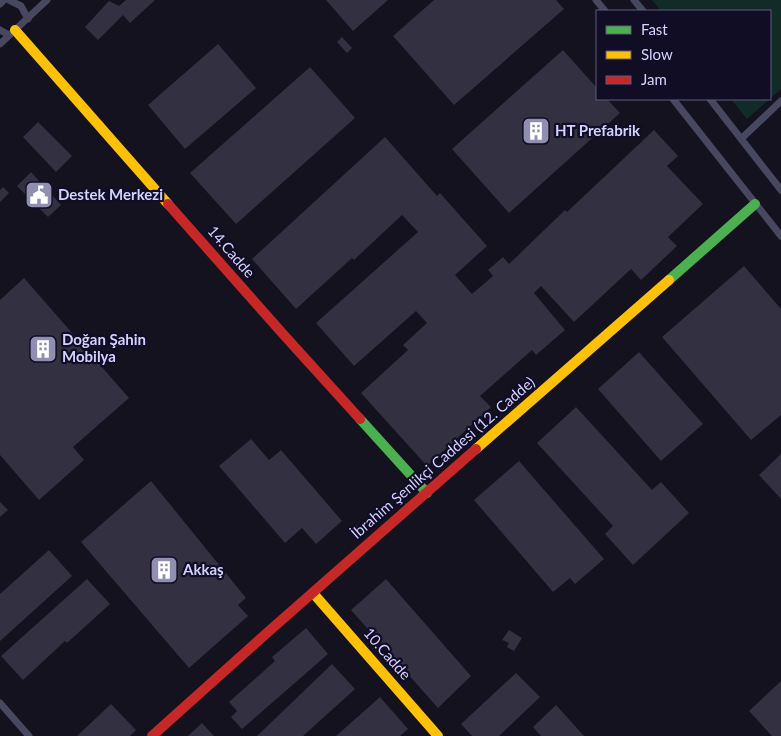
<svg xmlns="http://www.w3.org/2000/svg" width="781" height="736" viewBox="0 0 781 736" font-family="Lato,sans-serif">
<style>
.green{fill:#112b29}
.building{fill:#323041}
.lines{fill:none;stroke-linecap:round;stroke-linejoin:round}
.street{stroke:#474860;stroke-width:7}
.fast{stroke:#4caf50;stroke-width:10}
.slow{stroke:#ffc107;stroke-width:10}
.jam{stroke:#c62828;stroke-width:10}
.labels{text-anchor:middle;stroke-width:4.5;stroke-linejoin:round;paint-order:stroke}
.poi-label{font-size:15px;font-weight:bold;fill:#d3d1ff;stroke:#100d24;text-anchor:start}
.street-label{font-size:15px;fill:#d3d1ff;stroke:#100d24}
</style>
<rect width="100%" height="100%" fill="#14121f"/>
<path class="green" d="M652,0h129v89l-34,30 -16,-20h39v-88h-109z"/>
<path class="building" d="M126,0h29l-25,23 -7,-8 -25,25 -13,-13 24,-26 10,5z
M326,0h62l-35,31z
M434,0h122l8,9 -110,96 -61,-69z
M342,37l10,11 -5,5 -10,-11z
M218,44l38,44 -71,61 -37,-44z
M563,50l34,38v11h10l13,14 -111,100 -57,-64z
M310,67l45,51 -119,106 -46,-51z
M38,122l34,34 -16,16 -33,-35z
M654,130l24,26 -11,10 36,38 -35,33 9,9 -36,34 -10,-11 -57,53 -33,-36 -7,7 31,37 -29,25 -4,-5 -52,46 11,11 -64,59 -66,-73 47,-43 -5,-5 24,-22 -11,-12 -62,55 -38,-43 102,-91 -16,-17 -48,45 -2,-2 -56,51 -44,-50 133,-122 52,59 3,-3 47,53 -32,29 17,19 21,-18 -5,-6 15,-13 6,7 56,-54 2,2z
M31,172l30,33 -13,12 -31,-31z
M3,187l6,6 -9,9v-12z
M744,266l37,43v106l-30,25 -89,-103z
M24,278l105,120 -56,49 11,13 -45,40 -39,-45v-155z
M639,352l64,72 -42,37 -63,-72z
M576,407l76,83 9,-8 28,31 -56,52 -28,-31 8,-8 -76,-83z
M251,439l18,21 12,-10 61,71 -26,23 -14,-16 -17,15 -66,-77z
M781,454v45l-22,-24z
M519,461l85,98 -29,25 -5,-6 -17,14 -79,-92z
M151,481l95,117 -8,7 10,11 -59,52 -108,-126z
M0,502l8,8 -8,7z
M49,550l23,26 -72,65v-47z
M87,579l23,25 -43,39 -2,-2 -42,39 -22,-24z
M386,579l85,97 -33,32 -87,-98z
M306,628l22,26 -86,75 -11,-12 6,-6 -8,-9 46,-41 -3,-4z
M509,630l13,8 -8,13 -7,-4 2,-4 -7,-3z
M332,664l23,25 -52,47h-46z
M516,673l24,24 -41,39h-27l-11,-12z
M781,681v55h-9l-23,-25z
M380,697l28,32 -8,7h-64z
M111,704l25,26 -6,6h-53z
M556,705l28,31h-43l-8,-9z
M202,723l12,13h-26z"/>
<g class="lines">
<path class="street" d="M9,0l12,6 7,13
M596,0l9,11
M634,0l9,11
M0,4l4,-4
M0,30l9,5
M0,44l47,-44
M673,99l108,137
M710,99l71,91
M741,139l40,-38
M0,703l29,33"/>
<path class="fast" d="M669,280l86,-76
M360,419l67,74"/>
<path class="slow" d="M15,30l153,174
M476,449l193,-169
M313,593l125,143"/>
<path class="jam" d="M168,204l115,130 77,85
M152,736l116,-104 208,-183"/>
</g>
<defs>
<symbol id="building-square" viewBox="-11 -11 22 22"><rect x="-9" y="-9" width="18" height="18" rx="4" fill="#908eb1" stroke="#100d24"/><path d="M-4-6H4V6H1V3H-1V6H-4ZM-2.5-4.3h1.7v1.8h-1.7ZM.8-4.3h1.7v1.8H.8ZM-2.5-1h1.7V.8h-1.7ZM.8-1h1.7V.8H.8Z" fill="#fff"/></symbol>
<symbol id="civic-square" viewBox="-11 -11 22 22"><rect x="-9" y="-9" width="18" height="18" rx="4" fill="#908eb1" stroke="#100d24"/><path d="M-.6-6.5H3V-4.5H.6V-3L4-1V1h2V6H-6V1h2V-1L-.6-3ZM-1.2 2.5V6h2.4V2.5Z" fill="#fff"/></symbol>
</defs>
<g fill-rule="evenodd">
<use href="#building-square" x="520" y="115" width="32" height="32"/>
<use href="#civic-square" x="23" y="179" width="32" height="32"/>
<use href="#building-square" x="27" y="333" width="32" height="32"/>
<use href="#building-square" x="148" y="554" width="32" height="32"/>
</g>
<g class="labels">
<g class="poi-label">
<text x="555" y="136">HT Prefabrik</text>
<text x="58" y="200">Destek Merkezi</text>
<text x="62" y="345">Doğan Şahin<tspan x="62" dy="17">Mobilya</tspan></text>
<text x="183" y="575">Akkaş</text>
</g>
<g class="street-label">
<text transform="translate(231 252) rotate(49)" y="5">14.Cadde</text>
<text transform="translate(443 458) rotate(-41)" y="5">İbrahim Şenlikçi Caddesi (12. Cadde)</text>
<text transform="translate(387 654) rotate(49)" y="5">10.Cadde</text>
</g>
</g>
<rect x="596" y="10" width="175" height="90" fill="#100d24" stroke="#5e5b7c"/>
<rect x="606" y="26" width="25" height="8" fill="#4caf50" stroke="#5e5b7c"/>
<text x="641" y="35" font-size="15" fill="#d3d1ff">Fast</text>
<rect x="606" y="51" width="25" height="8" fill="#ffc107" stroke="#5e5b7c"/>
<text x="641" y="60" font-size="15" fill="#d3d1ff">Slow</text>
<rect x="606" y="76" width="25" height="8" fill="#c62828" stroke="#5e5b7c"/>
<text x="641" y="85" font-size="15" fill="#d3d1ff">Jam</text>
</svg>
